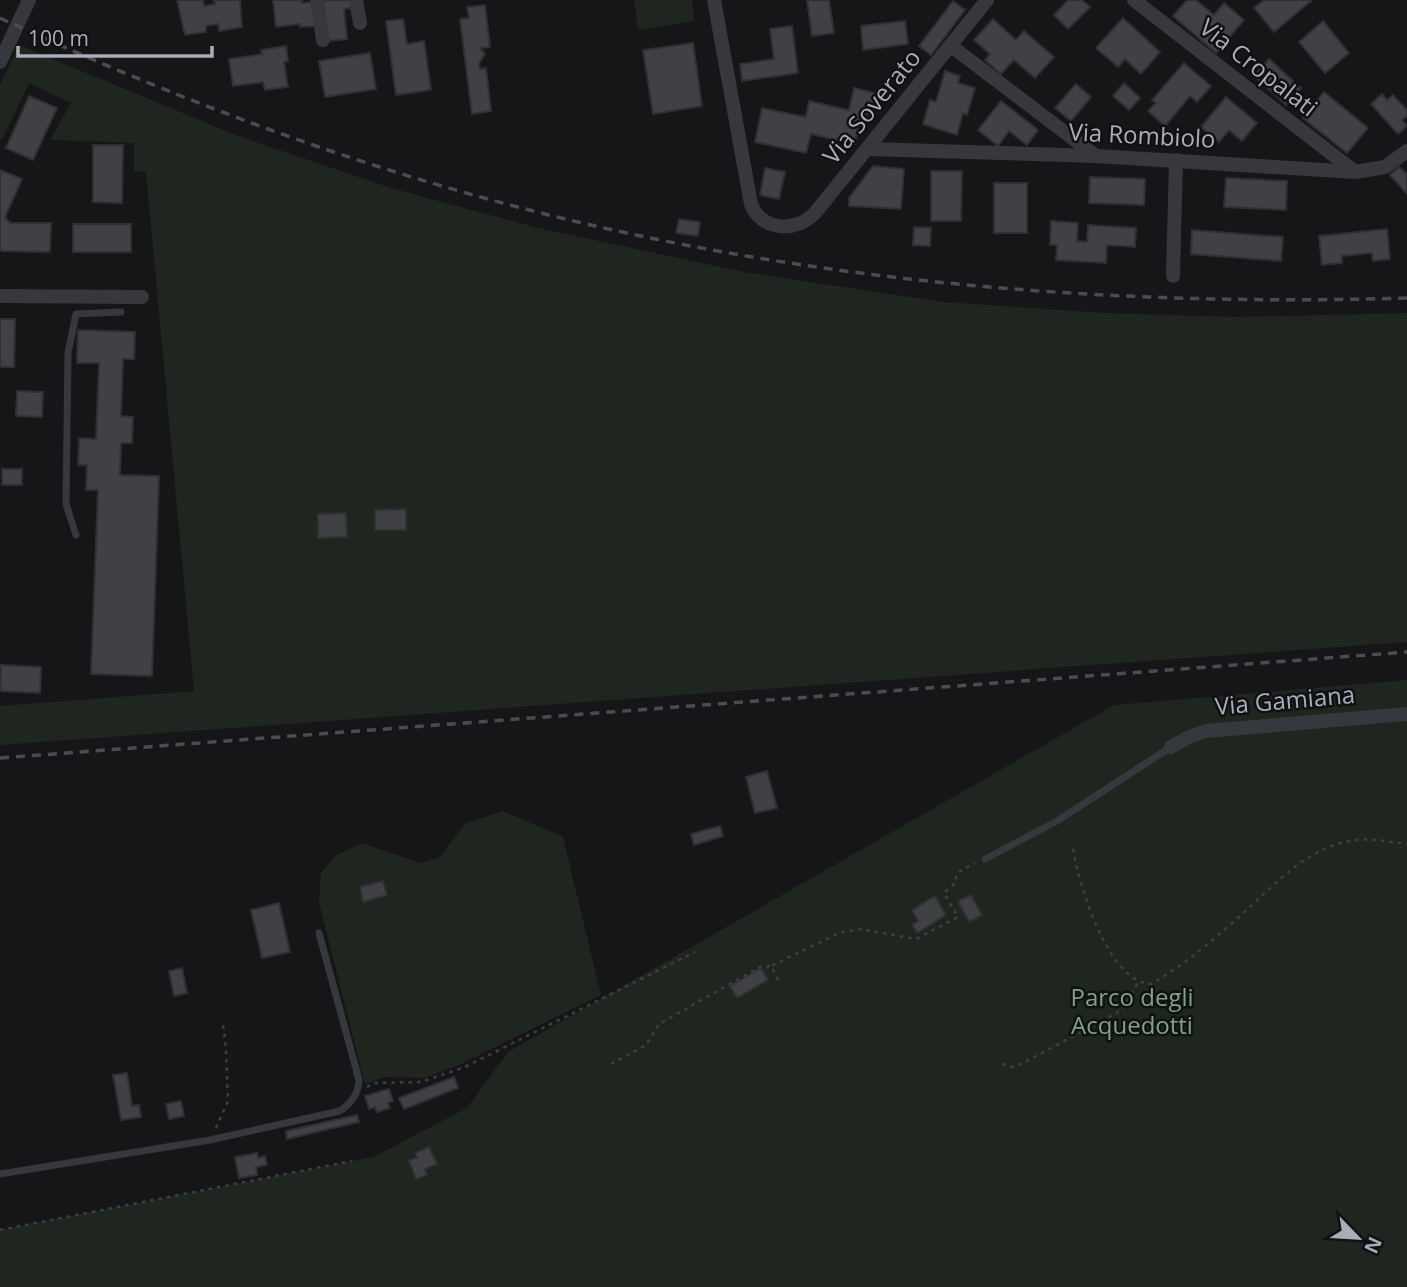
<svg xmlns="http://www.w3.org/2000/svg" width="1407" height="1287" viewBox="0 0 1407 1287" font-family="'Open Sans',sans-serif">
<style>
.green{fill:#1e261f}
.building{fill:#404145;stroke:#303034;stroke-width:2}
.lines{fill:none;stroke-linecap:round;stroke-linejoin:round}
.path{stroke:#3d3f44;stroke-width:2.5;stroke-dasharray:3.5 5;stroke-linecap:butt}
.lane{stroke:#37383d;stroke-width:7}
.street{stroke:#37383d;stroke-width:14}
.rail{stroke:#4a4c52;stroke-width:3.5;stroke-dasharray:9 7;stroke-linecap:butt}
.labels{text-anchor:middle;stroke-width:5;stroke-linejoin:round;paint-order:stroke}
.street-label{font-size:24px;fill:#a8adb8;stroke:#111113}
.park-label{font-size:24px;fill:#7fa381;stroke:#111113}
</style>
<rect width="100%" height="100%" fill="#161618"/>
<path class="green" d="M634,0h58l3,21 -57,9z
M19,45l219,91 153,52 147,40 206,44 199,30 162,11 132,4 170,-4v329l-1407,103v-39l194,-15 -48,-519 -12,-1v-28l-84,-3 21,-37 -42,-20 -27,57 -2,-1v-54z
M1407,680v607h-1407v-57l373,-73 94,-49 41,-56 606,-347z
M503,811l60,26 38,158 -138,68 -38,15 -40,-1 -20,7 -46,-181 2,-30 14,-17 27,-13 59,20 19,-6 25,-34z"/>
<path class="building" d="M177,0h26l1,6 11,-2 -1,-4h26l2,27 -23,4 -1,-7 -12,2v6l-21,3z
M273,0h29v3l10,-1 3,24 -15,1v-3l-24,3z
M323,0h31l1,7 -11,2 3,30 -19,2z
M807,0h22l5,33 -22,3z
M1068,0h14l8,7 -22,22 -14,-14z
M1187,0h9l18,15 10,-12 20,17 -28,33 -43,-37z
M1264,0h48l-38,32 -20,-24z
M953,1l12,9 -34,45 -12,-9z
M485,5l5,42 -10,1 5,6 -6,9 1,6 6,-1 5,43 -19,3 -12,-95 9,-1 -2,-11z
M1123,18l37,34 -19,22 -16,-15 -7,8 -22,-19z
M403,19l4,25 17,-3 7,49 -35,5 -10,-74z
M993,19l23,21 8,-9 30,26 -19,21 -21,-18 -13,14 -16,-14 5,-6 -16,-14z
M905,21l3,23 -45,6 -2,-24z
M1323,21l26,32 -24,20 -26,-31z
M792,26l6,47 -56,8 -2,-17 34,-5 -4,-30z
M693,43l9,63 -49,8 -10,-64z
M286,46l2,15 -4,1 4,25 -23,3 -2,-8 -30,4 -4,-27 33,-5 -1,-4z
M370,53l6,36 -51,8 -6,-36z
M1269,59l32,29 -15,17 -32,-29z
M1184,63l27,23 -14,16 -7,-6 -25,30 -17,-15 8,-8 -4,-3z
M945,71l15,5 -2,7 17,5 -8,27 -4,-2 -6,22 -34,-11 7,-24 6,2z
M1124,83l16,15 -11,12 -16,-14z
M1076,84l15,13 -20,24 -16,-13z
M854,88l21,5 -4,22 -10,-2 -6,31 -44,-10 -5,19 -51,-11 7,-34 44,9 3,-16 40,9z
M1324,92l44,36 -21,25 -44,-35z
M1382,94l5,6 6,-5 14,15v6l-5,4 5,6 -9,8 -27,-30z
M29,96l28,12 -24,52 -27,-12z
M1226,97l31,26 -15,18 -13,-11 -10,12 -18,-15z
M1001,101l37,29 -11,15 -18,-14 -11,15 -20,-16z
M93,145h30l-1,58 -29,-1z
M873,166l31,3 -3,40 -52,-3v-8z
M1399,167l8,7v20l-17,-19z
M765,168l20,4 -6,27 -19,-4z
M0,170l22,9 -17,38 5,6h41l-1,29 -50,-1z
M931,171h31l-1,50h-30z
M1090,177l55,2 -1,26 -55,-2z
M1226,178l61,3 -1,29 -62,-3z
M994,183h33v50h-33z
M679,219l21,3 -2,14 -22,-3z
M1051,221l27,2 -1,18 10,1 1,-17 48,3 -1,19 -28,-2 -1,18 -50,-3 1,-15h-7z
M73,224h58v28h-58z
M914,227l17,1 -1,18 -17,-1z
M1387,229l3,30 -17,2 -1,-8 -30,3v7l-20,2 -3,-29z
M1192,230l91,7 -2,24 -90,-7z
M0,319h15l-1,48h-14z
M78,330l57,2 -1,27h-11l-2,57 12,1 -1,26h-11l-1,32 39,1 -7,200 -61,-2 7,-184h-12l1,-25h-9l1,-27 17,1 3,-76h-22z
M17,391l26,1 -1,25 -26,-1z
M2,469h20v16h-20z
M406,509v21h-31v-20z
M346,513l1,24 -29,1v-24z
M1,665l40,2 -1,26 -40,-2z
M767,771l10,37 -22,5 -9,-36z
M720,826l3,10 -29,9 -3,-11z
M383,881l4,14 -24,7 -3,-15z
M971,895l11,20 -13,7 -11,-21z
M935,896l11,19 -29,18 -5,-8 6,-4 -6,-11z
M279,903l11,49 -28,6 -11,-48z
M182,968l5,25 -13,3 -5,-25z
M761,968l7,12 -31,18 -7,-12z
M127,1073l5,33 7,-1 2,12 -20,3 -8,-45z
M454,1077l4,11 -54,21 -5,-11z
M389,1089l4,12 -5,2 2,5 -13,4 -2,-5 -6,2 -4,-13z
M181,1101l3,15 -15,3 -3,-15z
M357,1115l2,7 -72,17 -1,-8z
M429,1147l8,17 -12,5 2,6 -11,4 -7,-18 8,-4 -2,-4z
M257,1153l1,5 7,-2 2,9 -11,2 1,8 -18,3 -4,-21z"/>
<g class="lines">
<path class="path" d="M1073,849c6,36 35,133 78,135 33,-19 61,-43 89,-68 33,-29 63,-66 109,-75 18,-4 39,1 58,3
M778,980l-7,-14 68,-33 21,-4 56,10 42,-22 -14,-24 11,-10 2,-10 18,-10
M611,1064l35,-19 13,-21 101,-57 11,-1
M1002,1064l10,3 11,-4 99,-53 16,-28
M367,1087l7,-4 47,-1 44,-15 230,-115
M216,1128l12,-27 -2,-52 -3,-25
M0,1230l352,-69"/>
<path class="lane" d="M76,535l-10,-31 2,-151 8,-39 45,-2
M985,859l72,-38 114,-74
M0,1174l210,-34 130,-29c12,-9 18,-16 19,-31l-40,-147"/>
<path class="street" d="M317,0l6,40
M356,0l4,23
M714,0l37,204c10,27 45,29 64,9l172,-213
M1134,0l221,172
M951,46l145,110
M0,62l29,-62
M868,149l228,7 259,16 30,-5 22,-16
M1173,276l3,-116
M0,296l142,1
M1171,747l18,-10 17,-6 201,-17"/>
<path class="rail" d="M0,18c194,90 395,163 604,210 263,59 534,78 803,70
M0,758l1407,-106"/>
</g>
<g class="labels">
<g class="street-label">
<text transform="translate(1258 68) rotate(38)" y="8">Via Cropalati</text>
<text transform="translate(872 107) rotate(-51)" y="8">Via Soverato</text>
<text transform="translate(1142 136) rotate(3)" y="8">Via Rombiolo</text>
<text transform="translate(1285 701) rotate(-5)" y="8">Via Gamiana</text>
</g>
<g class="park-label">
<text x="1132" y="1006">Parco degli<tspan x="1132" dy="28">Acquedotti</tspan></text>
</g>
</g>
<g transform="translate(1358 1238) rotate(115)" stroke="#111113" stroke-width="5" paint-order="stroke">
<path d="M0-5L12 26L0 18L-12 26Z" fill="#a8adb8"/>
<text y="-10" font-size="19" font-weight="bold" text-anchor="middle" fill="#a8adb8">N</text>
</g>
<path d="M18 46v10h194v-10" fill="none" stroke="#a8adb8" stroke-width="3.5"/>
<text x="28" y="46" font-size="21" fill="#a8adb8" stroke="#111113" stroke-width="5" paint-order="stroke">100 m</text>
</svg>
